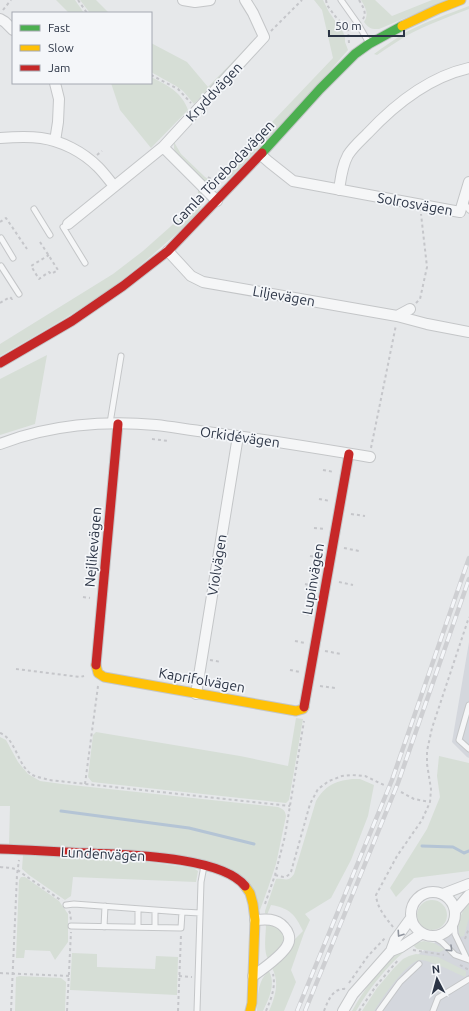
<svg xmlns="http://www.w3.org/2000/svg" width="469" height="1011" viewBox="0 0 469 1011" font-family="Ubuntu,sans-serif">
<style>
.built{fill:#d4d7dd}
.green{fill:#d6ded6}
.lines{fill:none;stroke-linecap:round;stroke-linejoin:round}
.stream{stroke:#b4c4d5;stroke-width:3}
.lane-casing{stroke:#c4c6c8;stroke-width:7}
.street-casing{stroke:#c4c6c8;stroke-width:12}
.fast-casing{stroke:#c4c6c8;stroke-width:11}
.slow-casing{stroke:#c4c6c8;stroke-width:11}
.jam-casing{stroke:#c4c6c8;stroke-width:11}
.path{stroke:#c5c6ca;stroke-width:2;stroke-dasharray:3 3;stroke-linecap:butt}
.lane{stroke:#f5f6f7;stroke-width:5}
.street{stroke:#f5f6f7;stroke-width:10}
.fast{stroke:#4caf50;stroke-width:9}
.slow{stroke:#ffc107;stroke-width:9}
.jam{stroke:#c62828;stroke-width:9}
.rail-casing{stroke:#cecfd2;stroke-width:4.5}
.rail{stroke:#f4f6f9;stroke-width:3;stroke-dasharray:9;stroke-linecap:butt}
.oneway{stroke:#90959e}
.labels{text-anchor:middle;stroke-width:3.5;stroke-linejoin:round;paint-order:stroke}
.street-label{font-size:14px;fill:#2b3445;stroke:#f4f6f9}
</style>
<rect width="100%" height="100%" fill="#e6e8ea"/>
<path class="built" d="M469,642v116l-2,-1 -15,-15z
M469,918v93h-102l42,-50z"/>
<path class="green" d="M56,0h19l9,13h-15z
M80,0h16l13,13h-19z
M314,0h9l6,12 14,20 2,4v6l3,8 -34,39 -84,89 -10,3 -3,-1 116,-122 -11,-48z
M361,0h14l17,16 40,-16h16l-69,29c-7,0 -10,0 -15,-7 5,-8 2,-14 -3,-22z
M469,6v3c-21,8 -43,16 -63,27 -10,6 -20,13 -29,19l-3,-1c11,-8 22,-16 34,-23 20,-10 40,-17 61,-25z
M253,39l-5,8 -54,57 -11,-13 -7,-5 -25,-14v-29l36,19 21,25 40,-41z
M151,77c16,8 31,15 37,33l-37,38 -31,-38 -9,-27h40z
M174,142l7,12 24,23 14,9h-9l-3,-2 -32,-31 -1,-5z
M198,190c16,14 -14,37 -23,45 -20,18 -40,35 -61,51 -36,26 -76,48 -114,70v-12l113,-70 30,-23 27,-24 28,-27z
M47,355l-12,69 -35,11v-56z
M296,718l7,1 -14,81 -3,3 -194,-21 -4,-5 5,-42 3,-3 144,24 48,10z
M0,737l6,3 12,22 10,12 12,7 22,3 216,23c5,2 7,3 8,9l-10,48 -8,24 -8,22 -31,-41 -220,-24 1,-39h-10z
M439,756l30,7v108l-55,7 -18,19 -6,-9 37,-59 13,-32 -3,-21z
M352,779h8l14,6 -6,31 -17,44 -20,38 -26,16 5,6 -6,13 -13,37 5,12 -12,29h-15c6,-14 11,-29 3,-43l14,-12 5,-7 1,-7 11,-11c-8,-17 -14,-23 -32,-26l-4,10 -2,-2v-2l11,-32c8,-1 12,4 18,-5l22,-73c9,-15 18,-20 36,-22z
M23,855l95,3 75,10 5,3 -2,11 -123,-5 -2,19 -6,4 -36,-25 -7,-6z
M21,877h4l34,24 9,13v28l-13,18 -5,-9 -25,-1 -1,8h-8l3,-78z
M417 915a15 15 0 1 1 30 0a15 15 0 1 1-30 0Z
M469,901v17l-5,18 -4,1c-4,-13 1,-25 9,-36z
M266,924c10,-1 23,10 17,21 -4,5 -10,10 -15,14 -5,-8 -2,-25 -2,-35z
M424,941l10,2 10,6v1l-4,2h-2l-21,-3 -5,-5z
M403,948l2,3c-20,17 -36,38 -49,60h-4c13,-23 30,-47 51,-63z
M72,953l25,1v13l58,2 1,-13 22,1 -1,38 -107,-5z
M416,954l22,3 28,14v4l-1,2c-11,-5 -33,-16 -44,-17 -13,-1 -40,40 -47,51h-12l15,-23 17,-20 9,-9 6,-3z
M269,971c7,14 0,27 -6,40h-6c1,-13 0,-31 12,-40z
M20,976l41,2 5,4 -1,29h-50l1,-34z"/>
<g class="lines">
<path class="stream" d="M61,811l128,17 65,16
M422,846l31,1 11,6 5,-2"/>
<defs>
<path id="lane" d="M341,0l17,24 11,19
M464,202l5,8
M34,209l16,26
M63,227l22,36
M1,238l12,20
M1,266l18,28
M110,423l11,-67
M469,705l-10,35 10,9
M66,905l8,-1 108,8 -1,16 -110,-2
M182,912l18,1
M454,922l1,12 12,25
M104,927l1,-21
M138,927v-18
M155,927v-17
M434,937l8,5 13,13 14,5
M197,1011l4,-129 3,-16
M379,1011l21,-29 19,-18
M433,1011l5,-13 31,-19"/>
<path id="street" d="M183,0l12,2 15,-2
M0,19l5,3 8,8
M55,83l4,16 -1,23 -3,19
M0,138c13,-1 27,-2 41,0 21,3 42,14 57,29 6,6 11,13 16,19
M163,147l54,54
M261,155l8,7 24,19 167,31 9,-30
M339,190c2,-13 3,-24 9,-35 5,-8 13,-15 19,-21 27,-29 62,-57 102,-66
M68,224l95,-77 101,-110 -11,-24 -8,-13
M168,251l23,25 12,6 194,34 13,-7
M397,316l30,8 42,8
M0,444c48,-19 105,-24 156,-19 17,2 34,5 51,7 55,7 109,16 163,25
M196,694l42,-258
M411 914a22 22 0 1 1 44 0a22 22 0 1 1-44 0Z
M443,894l26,-10
M455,911l14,-16
M391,951l10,-4 20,-13
M253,976c10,-7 31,-22 35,-32 3,-6 0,-13 -4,-17 -8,-9 -19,-8 -29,-7
M343,1011l10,-17 38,-43 4,-11 16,-22"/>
<path id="fast" d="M262,153l58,-64 35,-35 14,-10 33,-18"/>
<path id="slow" d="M402,26l36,-17 23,-9
M96,665l2,8 6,4 192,34 7,-2 1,-2
M245,886l5,7 3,11 2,16 -3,83 -2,8"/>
<path id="jam" d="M0,363l72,-42 51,-35 45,-35 94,-98
M96,665l22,-241
M304,707l45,-253
M0,849c30,1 59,3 89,4 37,2 132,3 156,33"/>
</defs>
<use href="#lane" class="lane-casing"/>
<use href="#street" class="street-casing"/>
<use href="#fast" class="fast-casing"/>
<use href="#slow" class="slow-casing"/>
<use href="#jam" class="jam-casing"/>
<path class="path" d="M78,0l9,13
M326,0l1,5 8,11 13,14 1,13
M359,0c4,7 8,12 4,19
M3,10l8,-10
M271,31l31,-31
M151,75l27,14 13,14
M97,155l5,-4
M208,177l10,6
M0,222l6,-4 21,31
M40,242l18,28 -7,4 -2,-2 -10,7 -8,-13 18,-11
M0,303l10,-6 2,2 2,-2
M416,303l4,-4 7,-32 -6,-53
M152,439l16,2
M371,448l25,-123
M323,470l11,2
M319,499l11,2
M351,514l14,2
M314,528l11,1
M344,548l15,3
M310,556l10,2
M339,582l14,3
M305,584l9,2
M83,597l7,1
M301,613l8,2
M295,641l10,2
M325,651l16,3
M210,660l11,2
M16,669l64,8 4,-1
M290,670l10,2
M320,686l15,2
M0,733c16,6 17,31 31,41 4,3 12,4 18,6l241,26
M85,784l13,-98
M401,792l13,7 16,3
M0,867c10,1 15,0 23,7l39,27
M275,875c8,2 11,4 16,-3l19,-68 8,-15 11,-8 13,-5 9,-1 14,1 19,9
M265,904l10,-29 10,-39 19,-115
M69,911l1,2 1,7
M393,927c-7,-9 -16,-19 -17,-32l21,-39 25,-36 8,-18 1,-13 -4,-25v-13l5,-23 37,-111
M465,939l4,-11
M413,950l31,5
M460,965l9,5
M0,973l69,3
M179,976l13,1
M349,983l19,-27 17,-18
M11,1011l6,-136 2,-15
M67,1011l4,-79
M178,1011l3,-76
M266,1011c5,-12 10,-24 7,-37
M324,1011c4,-10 8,-22 20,-22l1,-1
M359,1011l17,-25 23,-27"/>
<use href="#lane" class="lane"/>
<use href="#street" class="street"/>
<use href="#fast" class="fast"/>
<use href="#slow" class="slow"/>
<use href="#jam" class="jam"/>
<defs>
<path id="rail" d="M297,1011l95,-231 77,-222
M305,1011l93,-228 71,-204"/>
</defs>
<use href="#rail" class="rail-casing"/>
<use href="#rail" class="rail"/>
</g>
<defs><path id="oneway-chevron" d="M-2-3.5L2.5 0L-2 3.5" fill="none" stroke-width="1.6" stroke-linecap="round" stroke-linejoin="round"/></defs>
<g class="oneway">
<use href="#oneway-chevron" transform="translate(400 934) rotate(124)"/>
<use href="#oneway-chevron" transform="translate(450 949) rotate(44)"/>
</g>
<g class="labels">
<g class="street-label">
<text transform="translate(214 92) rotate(-47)" y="5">Kryddvägen</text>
<text transform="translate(223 173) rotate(-46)" y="5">Gamla Törebodavägen</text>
<text transform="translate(415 204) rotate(10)" y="5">Solrosvägen</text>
<text transform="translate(284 296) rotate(10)" y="5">Liljevägen</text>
<text transform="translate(240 437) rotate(8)" y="5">Orkidévägen</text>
<text transform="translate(93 547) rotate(-85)" y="5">Nejlikevägen</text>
<text transform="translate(217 565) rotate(-81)" y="5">Violvägen</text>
<text transform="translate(313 579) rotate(-80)" y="5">Lupinvägen</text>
<text transform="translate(202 680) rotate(10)" y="5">Kaprifolvägen</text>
<text transform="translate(103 854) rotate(3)" y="5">Lundenvägen</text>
</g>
</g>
<rect x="12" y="12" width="140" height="72" fill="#f4f6f9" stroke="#a4a8b1"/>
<rect x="20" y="25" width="20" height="6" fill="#4caf50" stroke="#a4a8b1"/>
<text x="48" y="32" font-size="12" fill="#2b3445">Fast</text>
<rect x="20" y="45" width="20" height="6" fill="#ffc107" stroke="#a4a8b1"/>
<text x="48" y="52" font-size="12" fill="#2b3445">Slow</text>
<rect x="20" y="65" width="20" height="6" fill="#c62828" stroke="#a4a8b1"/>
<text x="48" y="72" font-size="12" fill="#2b3445">Jam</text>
<g transform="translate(437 979) rotate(354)" stroke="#f4f6f9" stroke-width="3" paint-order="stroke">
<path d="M0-3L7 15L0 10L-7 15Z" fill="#2b3445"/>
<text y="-6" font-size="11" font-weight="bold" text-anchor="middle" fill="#2b3445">N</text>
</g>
<path d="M329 30v6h75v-6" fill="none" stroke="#2b3445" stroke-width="2"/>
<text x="335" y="30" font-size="12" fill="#2b3445" stroke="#f4f6f9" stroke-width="3" paint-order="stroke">50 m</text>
</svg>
